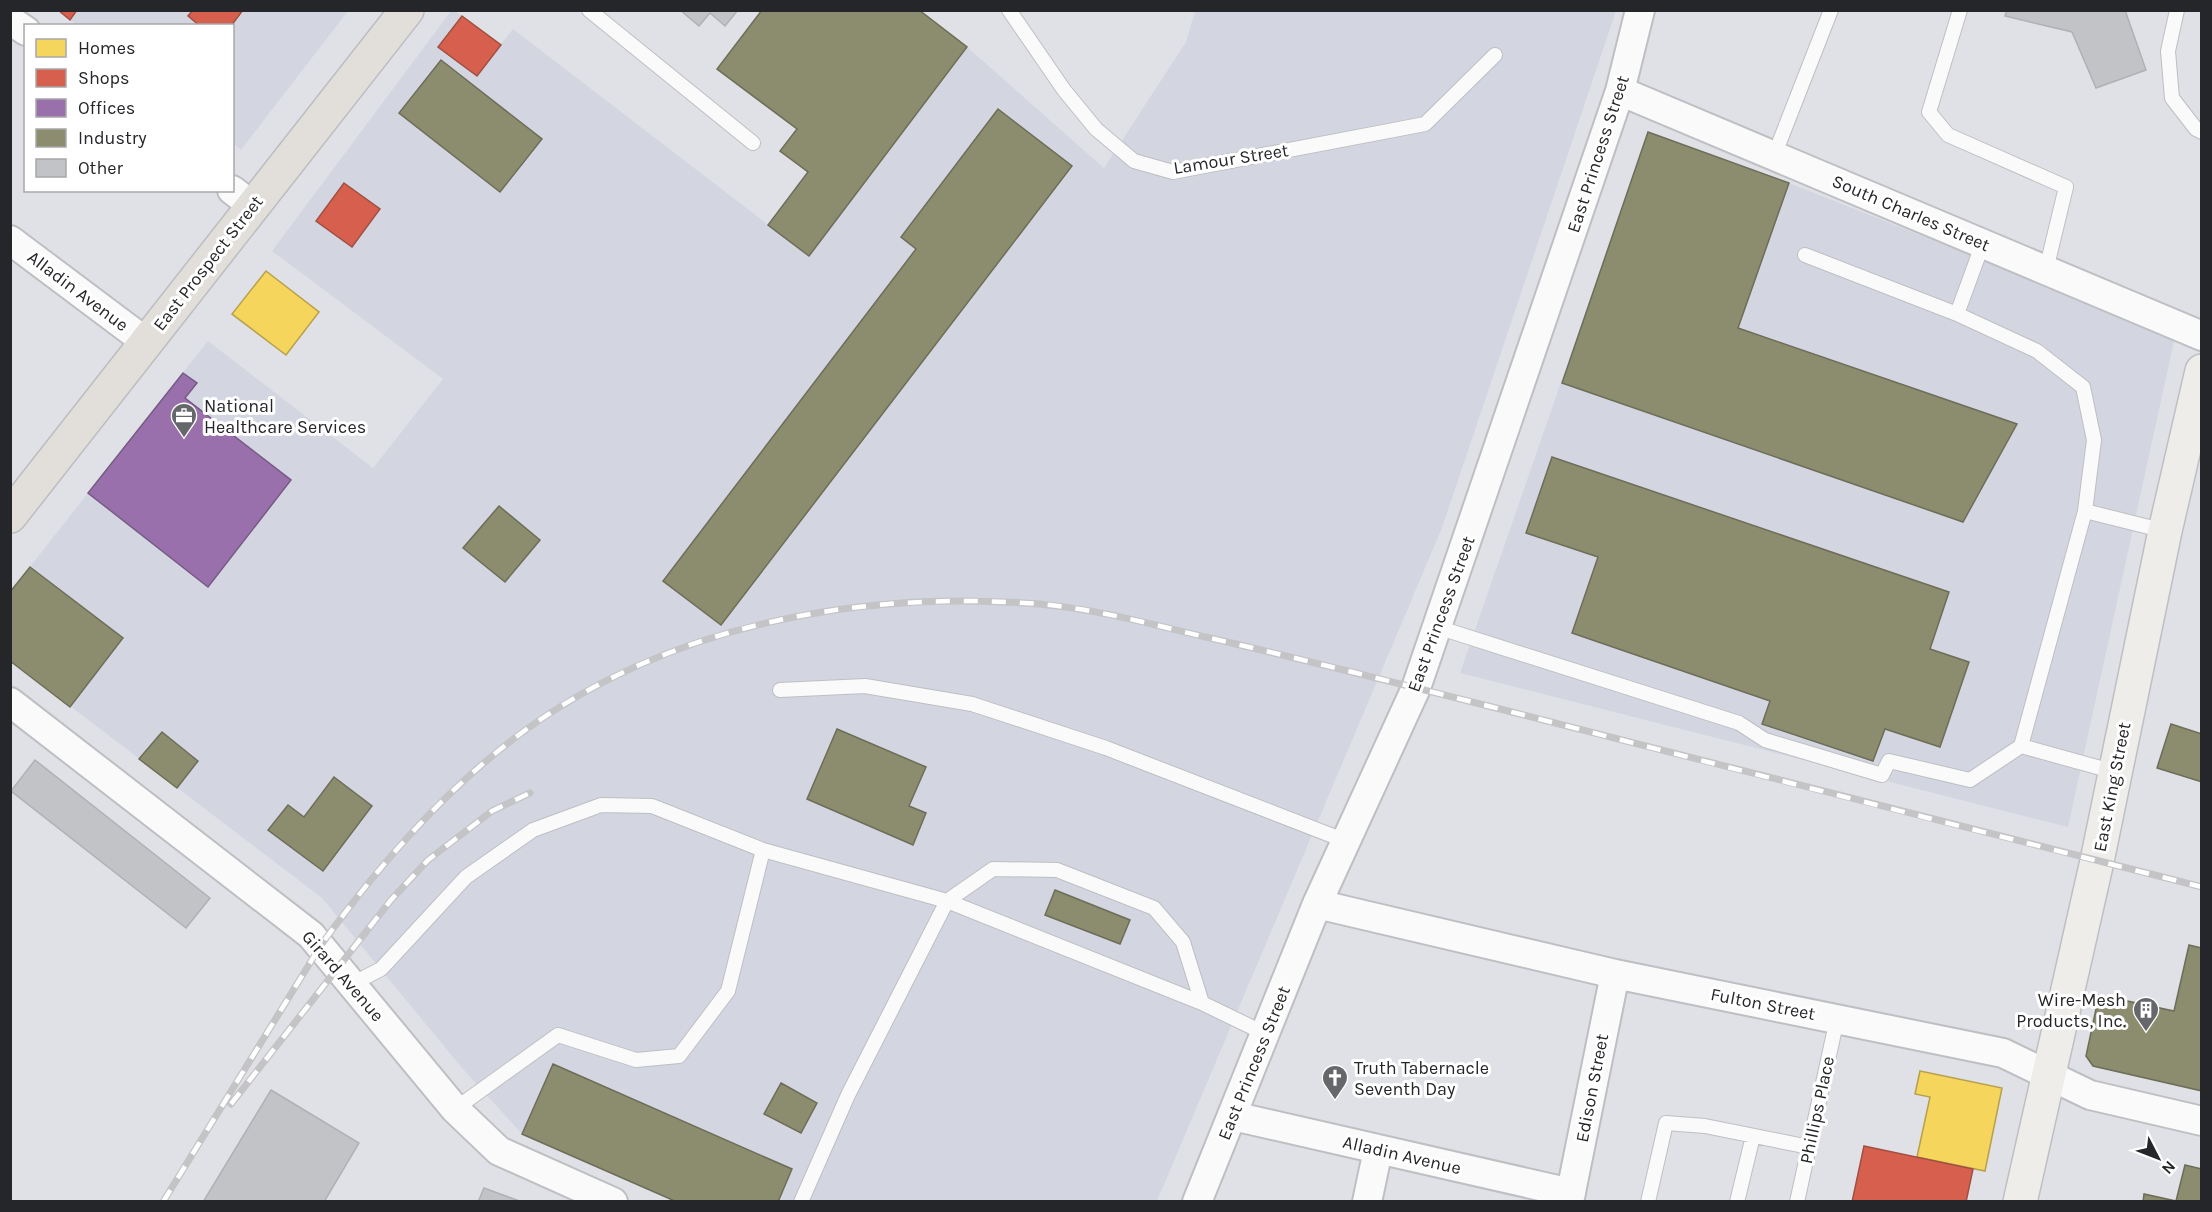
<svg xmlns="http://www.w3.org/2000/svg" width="2212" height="1212" viewBox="0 0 2212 1212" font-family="Karla,sans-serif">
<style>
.built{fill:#d3d6e1}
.homes{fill:#f6d55c;stroke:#b7a04d;stroke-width:1.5}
.shops{fill:#d6604d;stroke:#a14f42;stroke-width:1.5}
.offices{fill:#9970ab;stroke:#765a84;stroke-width:1.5}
.industry{fill:#8c8c6e;stroke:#6d6d59;stroke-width:1.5}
.building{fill:#c2c3c6;stroke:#b0b1b4;stroke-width:1.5}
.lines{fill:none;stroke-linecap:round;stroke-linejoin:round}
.lane-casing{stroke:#bebfc2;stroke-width:16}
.street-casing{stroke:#bebfc2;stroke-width:32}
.secondary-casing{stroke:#bebfc2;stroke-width:36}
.primary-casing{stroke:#bcbdbf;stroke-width:36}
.lane{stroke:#fafafb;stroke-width:14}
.street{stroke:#fafafb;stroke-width:28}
.secondary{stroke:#eeedea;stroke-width:33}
.primary{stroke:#e2dfda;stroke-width:33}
.rail-casing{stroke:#c4c4c6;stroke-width:7}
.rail{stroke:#fff;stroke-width:4.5;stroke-dasharray:14;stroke-linecap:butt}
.labels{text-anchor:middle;stroke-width:6;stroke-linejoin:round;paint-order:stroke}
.street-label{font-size:18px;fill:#252629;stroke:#fff}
.poi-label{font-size:18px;fill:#252629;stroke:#fff;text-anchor:start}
</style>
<rect width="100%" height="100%" fill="#e0e1e6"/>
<path class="built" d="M58,11h290l-107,139 -8,-7 -1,-117 -155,-1z
M451,11h4l45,34 13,-16 296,227 158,-209 137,121 82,-126 9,-31h421l-174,517 -285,673h-480l-155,-67 -60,-66 -140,-170 -311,-237 -1,-69 198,-251 165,127 70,-89 -171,-128z
M1648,132l141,51 189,75 196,83 -106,486 -608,-154z"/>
<path class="homes" d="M266,271l53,41 -33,43 -54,-41z
M1920,1071l82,17 -17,83 -68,-14 13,-60 -15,-3z"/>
<path class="shops" d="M58,10h19l-7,10z
M193,10h50l-12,16h-31l-12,-10z
M462,16l39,29 -24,31 -39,-29z
M344,183l36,26 -28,38 -36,-26z
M1864,1146l109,23 -7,33h-114z"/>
<path class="offices" d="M183,373l14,10 -12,15 106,82 -83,107 -120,-94z"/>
<path class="industry" d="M762,10h157l48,37 -158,209 -41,-31 40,-53 -28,-21 17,-22 -80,-60z
M441,60l101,79 -42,53 -101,-79z
M998,109l74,57 -351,459 -58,-44 253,-332 -15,-12z
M1648,132l141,51 -51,145 279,96 -54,98 -401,-139z
M1552,457l397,135 -19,57 39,13 -29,85 -55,-18 -12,32 -111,-37 8,-23 -198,-68 26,-76 -72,-24z
M499,506l41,34 -35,42 -42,-34z
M30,567l93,71 -53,69 -60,-46v-69z
M2171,724l31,10v48l-45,-14z
M837,729l89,38 -17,39 17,7 -13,32 -106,-46z
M162,732l36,29 -21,27 -38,-29z
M334,777l38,29 -49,65 -55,-41 20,-25 16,12z
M1055,890l75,30 -10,24 -75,-29z
M2189,945l13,3v143l-109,-25 -7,-10 13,-61 75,16z
M553,1064l239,105 -14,33h-101l-155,-68z
M781,1083l36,20 -16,30 -37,-19z
M2185,1165l17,4v33h-59l1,-8 32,7z"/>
<path class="building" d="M680,10h58l-13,16 -15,-13 -11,13z
M2007,10h118l21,60 -50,18 -24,-56 -67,-16z
M35,760l175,138 -24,30 -175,-137z
M271,1090l88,53 -35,59h-121z
M484,1188l38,14h-44z"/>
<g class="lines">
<defs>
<path id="lane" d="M589,10l164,133
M1009,10l55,80 32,39 38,32 39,11 252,-48 70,-69
M1960,10l-31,102 19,23 118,52 -20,83
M2177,10l-9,41 4,47 24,31 6,3
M1774,156l57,-146
M1983,243l-26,71 80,37 46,36 11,53 -9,71 -64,235 94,26
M1805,255l152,59
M2085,511l80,20
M1437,627l302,96 26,17 117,35 7,-14 81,19 51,-34
M780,690l85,-4 107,18 134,44 240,93
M352,984l29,-15 85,-92 67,-47 68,-25 51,1 111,44 184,51 255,102 64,31
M455,1109l103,-74 78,25 43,-4 49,-65 35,-141
M801,1202l47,-107 99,-194 46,-32 64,1 97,38 29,34 19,61
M1648,1202l18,-79 39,3 104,21
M1737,1202l16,-66
M1797,1202l40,-183"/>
<path id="street" d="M10,20l16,11
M1620,91l582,245
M232,190l20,15
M10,240l136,102
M10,702l301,233 144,174 44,42 114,51
M1317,904l298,70 388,79 87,42 112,26
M1233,1116l338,77
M1197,1202l120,-298 99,-216 204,-597 20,-81
M1367,1202l11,-52
M1569,1202l46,-228"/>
<path id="secondary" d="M2020,1202l77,-341 68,-330 37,-160"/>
<path id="primary" d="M10,516l397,-506"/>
</defs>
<use href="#lane" class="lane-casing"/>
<use href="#street" class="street-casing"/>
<use href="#secondary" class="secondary-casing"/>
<use href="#primary" class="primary-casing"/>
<use href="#lane" class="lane"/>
<use href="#street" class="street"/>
<use href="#secondary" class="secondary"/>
<use href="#primary" class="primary"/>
<defs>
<path id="rail" d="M231,1104l160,-204 37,-40 64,-49 38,-18
M163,1202l158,-257c58,-80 123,-155 203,-214 147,-107 337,-141 515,-127 58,5 115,21 171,34 100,23 199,48 298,73 231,59 462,118 694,176"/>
</defs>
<use href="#rail" class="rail-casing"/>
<use href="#rail" class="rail"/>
</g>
<defs>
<symbol id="office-pin" viewBox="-11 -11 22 30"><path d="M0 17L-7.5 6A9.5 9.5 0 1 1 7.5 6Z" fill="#66676b" stroke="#fff"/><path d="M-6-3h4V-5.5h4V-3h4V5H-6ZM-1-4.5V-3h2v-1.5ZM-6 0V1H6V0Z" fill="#fff"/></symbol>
<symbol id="building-pin" viewBox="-11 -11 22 30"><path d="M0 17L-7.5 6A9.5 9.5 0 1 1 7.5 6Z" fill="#66676b" stroke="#fff"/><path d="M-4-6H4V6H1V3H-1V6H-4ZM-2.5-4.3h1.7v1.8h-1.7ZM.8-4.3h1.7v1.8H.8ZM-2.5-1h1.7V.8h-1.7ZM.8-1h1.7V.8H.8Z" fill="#fff"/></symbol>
<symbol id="church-pin" viewBox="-11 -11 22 30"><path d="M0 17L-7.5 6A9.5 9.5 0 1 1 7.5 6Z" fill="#66676b" stroke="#fff"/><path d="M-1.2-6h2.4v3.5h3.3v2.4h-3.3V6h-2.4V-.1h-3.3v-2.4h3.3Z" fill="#fff"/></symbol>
</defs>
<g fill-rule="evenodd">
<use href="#office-pin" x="169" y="401" width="30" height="40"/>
<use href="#building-pin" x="2131" y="995" width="30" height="40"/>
<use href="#church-pin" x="1320" y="1063" width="30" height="40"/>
</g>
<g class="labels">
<g class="street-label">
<text transform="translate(1598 154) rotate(-72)" y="6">East Princess Street</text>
<text transform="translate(1231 159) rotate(-9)" y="6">Lamour Street</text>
<text transform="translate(1911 213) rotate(23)" y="6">South Charles Street</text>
<text transform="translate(208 263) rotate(-52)" y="6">East Prospect Street</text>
<text transform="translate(78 291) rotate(37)" y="6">Alladin Avenue</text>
<text transform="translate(1441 614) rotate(-70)" y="6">East Princess Street</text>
<text transform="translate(2112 787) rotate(-79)" y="6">East King Street</text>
<text transform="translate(343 976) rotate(49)" y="6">Girard Avenue</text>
<text transform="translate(1763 1004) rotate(11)" y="6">Fulton Street</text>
<text transform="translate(1254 1063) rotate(-68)" y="6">East Princess Street</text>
<text transform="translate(1592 1088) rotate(-79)" y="6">Edison Street</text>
<text transform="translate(1817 1110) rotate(-78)" y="6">Phillips Place</text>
<text transform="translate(1402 1155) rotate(13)" y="6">Alladin Avenue</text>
</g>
<g class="poi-label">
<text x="204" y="412">National<tspan x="204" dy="21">Healthcare Services</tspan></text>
<text x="2126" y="1006" text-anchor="end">Wire-Mesh<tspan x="2126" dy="21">Products, Inc.</tspan></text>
<text x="1354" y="1074">Truth Tabernacle<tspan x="1354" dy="21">Seventh Day</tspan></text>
</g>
</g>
<rect width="2212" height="1212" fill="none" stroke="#252629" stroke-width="24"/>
<rect x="24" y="24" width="210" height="168" fill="#ffffff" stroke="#a8a8a9" stroke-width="1.5"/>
<rect x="36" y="39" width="30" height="18" fill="#f6d55c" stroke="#a8a8a9" stroke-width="1.5"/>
<text x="78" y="54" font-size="18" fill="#252629">Homes</text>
<rect x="36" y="69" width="30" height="18" fill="#d6604d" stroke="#a8a8a9" stroke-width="1.5"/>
<text x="78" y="84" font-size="18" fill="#252629">Shops</text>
<rect x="36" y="99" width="30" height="18" fill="#9970ab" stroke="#a8a8a9" stroke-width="1.5"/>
<text x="78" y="114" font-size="18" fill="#252629">Offices</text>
<rect x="36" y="129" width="30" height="18" fill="#8c8c6e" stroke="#a8a8a9" stroke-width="1.5"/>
<text x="78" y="144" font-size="18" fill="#252629">Industry</text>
<rect x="36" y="159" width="30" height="18" fill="#c2c3c6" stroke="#a8a8a9" stroke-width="1.5"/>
<text x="78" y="174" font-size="18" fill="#252629">Other</text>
<g transform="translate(2158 1158) rotate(132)" stroke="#ffffff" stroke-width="4.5" paint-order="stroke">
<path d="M0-4.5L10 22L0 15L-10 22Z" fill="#252629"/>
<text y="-9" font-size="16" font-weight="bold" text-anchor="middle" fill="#252629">N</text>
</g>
</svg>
